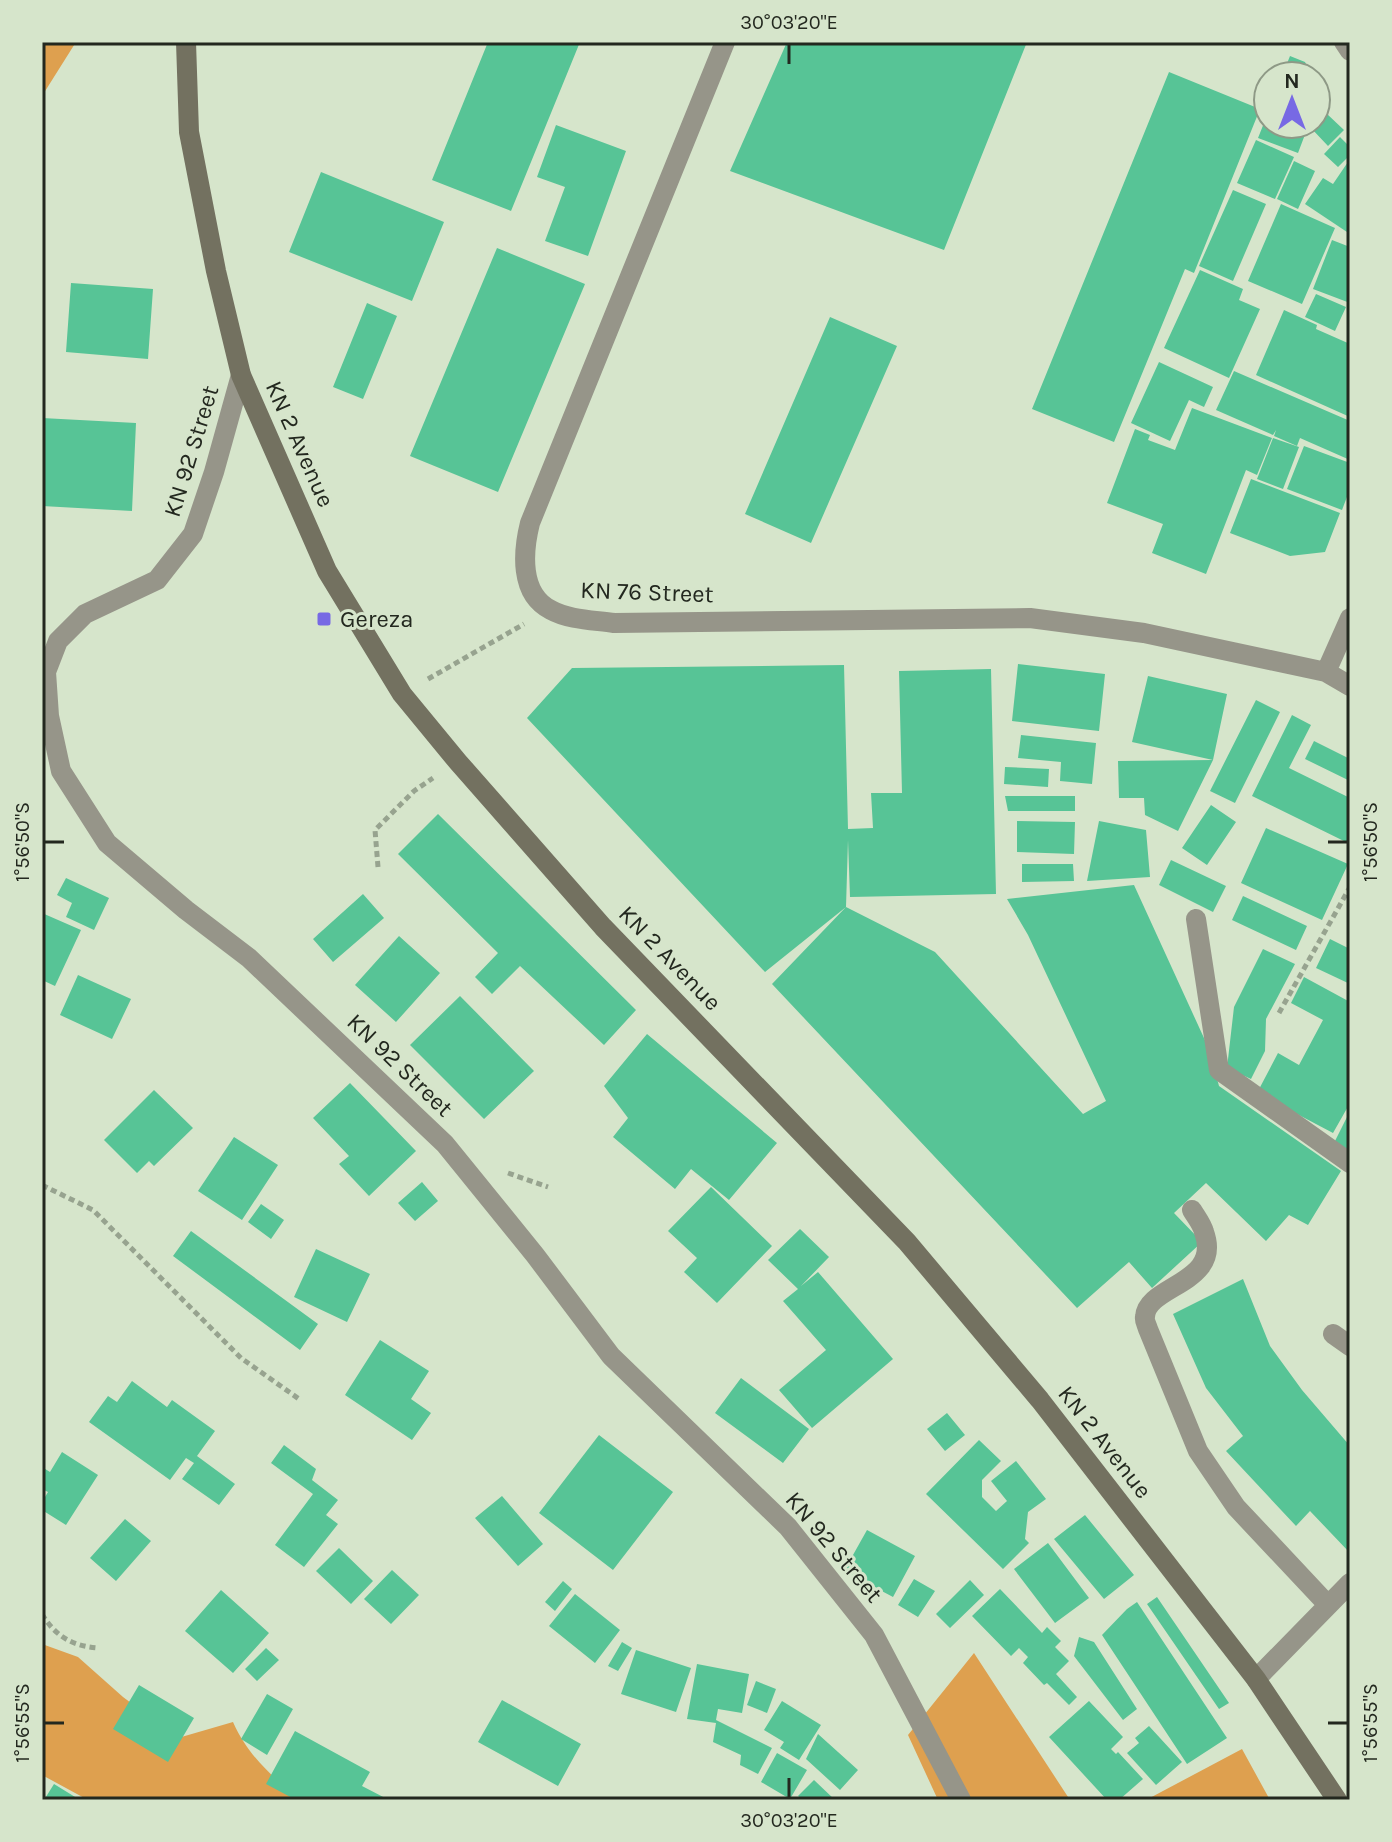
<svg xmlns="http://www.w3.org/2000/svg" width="1392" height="1842" viewBox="0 0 1392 1842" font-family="Karla,sans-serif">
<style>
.forest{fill:#dea04f}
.building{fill:#57c496}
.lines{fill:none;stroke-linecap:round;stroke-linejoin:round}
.path{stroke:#97a38f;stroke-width:5;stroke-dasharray:6 4;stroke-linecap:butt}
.service{stroke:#969589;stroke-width:20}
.minor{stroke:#969589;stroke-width:20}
.secondary{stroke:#737160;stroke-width:20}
.ticks{fill:none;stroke:#23281f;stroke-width:3}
.poi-dot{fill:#7769e4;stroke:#d6e5cb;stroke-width:3}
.labels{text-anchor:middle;stroke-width:6;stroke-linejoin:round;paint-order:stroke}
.street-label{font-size:24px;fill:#23281f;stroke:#d6e5cb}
.poi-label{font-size:24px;fill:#23281f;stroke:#d6e5cb;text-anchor:start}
.neatline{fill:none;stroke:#23281f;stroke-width:3}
.ticks-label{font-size:20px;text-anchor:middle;fill:#23281f}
</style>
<rect width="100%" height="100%" fill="#d6e5cb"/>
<path class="forest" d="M42,42h34l-34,54z
M42,1644l36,13 45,40 55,41 55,-16c15,34 39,54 67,78h-212l-46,-25z
M974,1653l96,147h-132l-30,-65z
M1242,1749l28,51h-124z"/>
<path class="building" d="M488,42h92l-69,169 -79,-31z
M787,42h240l-83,208 -214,-79z
M1290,56l15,6 7,14h-30z
M1169,72l91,37 -66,164 -9,-4 -71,173 -82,-33z
M1268,113v11h41l-11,29 -40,-15z
M1326,113l18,17 -16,16 -17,-18z
M556,125l70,26 -38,105 -43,-15 20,-54 -28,-10z
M1340,137l10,10v8l-12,12 -14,-13z
M1256,140l38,17 -19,42 -38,-16z
M1350,159v75l-45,-30 18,-26 10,6z
M1294,161l21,10 -17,38 -21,-10z
M321,172l123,50 -32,79 -123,-49z
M1233,190l33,14 -33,77 -34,-15z
M1281,204l54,24 -33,76 -54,-23z
M1332,240l18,7v56l-37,-14z
M497,248l88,36 -87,208 -88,-36z
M1200,270l43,19 -4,11 21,9 -31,69 -65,-30z
M71,283l82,6 -5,70 -82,-7z
M1316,294l30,13 -11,24 -30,-14z
M367,303l30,13 -34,83 -30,-12z
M1284,310l33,15 -1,4 34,15v73l-94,-42z
M830,317l67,29 -86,197 -66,-29z
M1159,362l54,25 -9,20 -15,-7 -19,41 -39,-18z
M1234,371l116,50v39l-50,-22 -3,8 -23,-10 2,-6 -3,5 -57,-25z
M1192,408l80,30 -15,37 -11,-5 -40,104 -54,-21 11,-29 -56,-21 28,-74 15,6 -2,5 27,10z
M42,418l94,5 -4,88 -90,-5z
M1273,438l26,9 -16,42 -26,-10z
M1304,446l46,17v26l-8,21 -55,-21z
M1251,479l89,34 -15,39 -35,4 -60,-23z
M1018,664l87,10 -6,57 -87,-10z
M844,665l4,164 25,-1 -2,-35h31l-3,-122 92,-2 5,225 -146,3 -2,-57 -2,67 -81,65 -238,-254 45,-50z
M1148,676l79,18 -14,66 -35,71 -33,-16 -1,-17h-25l-1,-37 95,-1 -81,-18z
M1256,700l24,12 -45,91 -25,-12z
M1292,715l19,10 -22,43 61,30v46l-98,-48z
M1021,735l75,8 -4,41 -32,-3 1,-19 -43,-4z
M1314,741l36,18v22l-45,-22z
M1005,767l44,2 -1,18 -44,-3z
M1005,796h70v15h-67z
M1211,805l25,17 -29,43 -25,-17z
M438,814l198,196 -32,35 -84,-79 -28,28 -17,-17 23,-24 -100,-99z
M1017,821l58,1 -1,32 -57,-2z
M1099,821l47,9 4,47 -63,4z
M1266,828l82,36 -26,56 -81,-37z
M1171,860l55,26 -13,26 -54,-27z
M1022,864h51l1,17 -52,1z
M66,878l43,20 -15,32 -28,-13 6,-14 -15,-8z
M1134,885l75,164 10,37 122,85 -33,54 -19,-10 -23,26 -60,-58 -32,30 28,29 -50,46 -23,-26 -52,46 -305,-324 74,-77 89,45 148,162 23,-13 -78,-166 -21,-36z
M363,894l21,24 -51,44 -20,-23z
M1243,896l64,30 -11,24 -64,-30z
M42,913l39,17 -26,56 -13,-6z
M399,936l41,37 -44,49 -41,-37z
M1330,939l20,10v35l-34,-16z
M1263,949l32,15 -29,55 -1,32 -14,28 -24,-11 7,-61z
M78,975l53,24 -19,40 -52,-24z
M1304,977l46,25v101l-17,30 -76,-40 21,-40 21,12 24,-45 -32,-17z
M460,996l74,75 -50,48 -74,-74z
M647,1034l130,109 -48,57 -38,-31 -16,20 -62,-52 15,-19 -24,-32z
M350,1083l66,68 -47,45 -30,-32 10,-8 -36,-38z
M154,1090l39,38 -39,38 -5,-5 -12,12 -33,-33z
M1350,1111v42l-17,-8z
M234,1137l44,28 -36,55 -44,-29z
M422,1182l16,19 -23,20 -17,-18z
M711,1187l61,59 -55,57 -33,-31 13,-14 -29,-27z
M261,1204l23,16 -13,19 -23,-17z
M800,1229l29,28 -28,29 17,-14 75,87 -81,69 -33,-38 47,-40 -43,-49 15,-12 -30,-29z
M191,1231l127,93 -18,26 -127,-94z
M316,1249l54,25 -23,48 -53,-25z
M1243,1279l27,67 32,44 48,56v107l-40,-42 -14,15 -70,-75 17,-15 -37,-48 -33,-74z
M380,1340l49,31 -18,28 20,14 -19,27 -67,-45z
M741,1378l68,51 -26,34 -68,-50z
M132,1381l35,26 5,-7 43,31 -18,25 38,28 -16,21 -37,-26 12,-16 -8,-5 -16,22 -81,-58 19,-26 9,6z
M947,1413l18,22 -20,16 -18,-22z
M599,1435l74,57 -60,78 -74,-57z
M979,1440l22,21 -19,19v17l14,14 11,-10 -16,-20 25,-20 30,38 -18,13 -3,27 4,4 -26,26 -77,-75z
M284,1445l32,24 -4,11 26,20 -12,15 12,9 -34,43 -29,-22 38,-51 -42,-31z
M62,1452l36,23 -32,50 -24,-15v-8l6,-10 -6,-3v-22l8,5z
M502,1496l41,48 -25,22 -43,-48z
M1085,1515l49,60 -30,24 -50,-60z
M125,1519l26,22 -35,40 -26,-23z
M867,1530l48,26 -22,41 -49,-26z
M1048,1543l41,55 -34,25 -41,-54z
M339,1548l34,33 -22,23 -35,-33z
M392,1570l27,25 -28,29 -27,-25z
M914,1579l21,12 -17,26 -20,-12z
M970,1580l14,15 -34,33 -14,-14z
M563,1581l9,8 -17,22 -10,-9z
M1000,1589l42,44 5,-6 14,14 -6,6 14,14 -13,13 21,23 -8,8 -22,-22 -3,2 -21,-22 5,-6 -9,-9 -8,8 -39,-40z
M221,1590l48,43 -36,40 -48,-42z
M575,1594l45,36 -25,33 -46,-37z
M1157,1597l72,106 -10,6 -72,-105z
M1137,1602l90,136 -40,26 -85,-129 25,-26z
M1079,1637l15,5 43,67 -14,11 -49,-64z
M622,1642l10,6 -14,23 -10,-5z
M266,1648l13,12 -22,21 -12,-12z
M636,1650l55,18 -15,44 -55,-18z
M697,1664l52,10 -7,39 -24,-4 -2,11 56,28 -14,26 -18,-9 1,-10 -28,-13 3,-19 -29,-4z
M756,1681l20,8 -9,24 -20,-8z
M139,1685l55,33 -26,44 -55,-33z
M267,1694l26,15 -26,46 -26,-16z
M502,1700l79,44 -23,42 -80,-44z
M782,1701l39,24 -22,35 -19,-12 4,-6 -20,-12z
M1089,1701l34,36 -12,12 5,5 2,-2 25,27 -24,21h-12l-58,-63z
M1149,1726l33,36 -26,23 -29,-32 12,-10 -4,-5z
M295,1731l75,41 -8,14 27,14h-93l-30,-16z
M818,1734l40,36 -18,20 -34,-31z
M777,1753l30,17 -17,29 -29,-17z
M814,1780l21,20h-32l-5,-4z
M54,1784l26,16h-36z"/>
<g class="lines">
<path class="path" d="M428,679l96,-55
M378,867l-3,-37 39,-39 19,-13
M1279,1013l71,-126
M508,1173l40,14
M42,1185l51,25 148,148 58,41
M42,1614c13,22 30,32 56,34"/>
<path class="service" d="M1196,919l23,151 131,93
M1192,1210c4,7 10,14 12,22 19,52 -58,53 -59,85 -1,4 2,8 3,12l50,122 38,56 92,98
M1333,1334l17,12
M1256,1679l94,-96"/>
<path class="minor" d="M725,42l-195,481c-7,28 -11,71 21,87 18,10 43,10 63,13l416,-5 114,15 182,39 24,14
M1344,42l6,9
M241,375l-27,97 -21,62 -36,46 -72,34 -27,27 -12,31 3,44 12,55 46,72 79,67 63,48 196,186 90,111 76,101 177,171 86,108 87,165
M1326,672l24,-54"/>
<path class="secondary" d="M186,42l3,90 27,139 25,104 86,196 75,123 56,68 145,165 304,315 133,158 216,279 81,121"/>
</g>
<path class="ticks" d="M789,44v20M44,842h20M1328,842h20M44,1723h20M1328,1723h20M789,1778v20"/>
<rect class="poi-dot" x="316" y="611" width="16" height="16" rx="4"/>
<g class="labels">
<g class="street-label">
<text transform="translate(300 444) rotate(66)" y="8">KN 2 Avenue</text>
<text transform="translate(191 451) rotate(-73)" y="8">KN 92 Street</text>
<text transform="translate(647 592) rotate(2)" y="8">KN 76 Street</text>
<text transform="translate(670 958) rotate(46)" y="8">KN 2 Avenue</text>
<text transform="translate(400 1065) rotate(44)" y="8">KN 92 Street</text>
<text transform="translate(1105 1442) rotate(52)" y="8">KN 2 Avenue</text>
<text transform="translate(834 1547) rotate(50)" y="8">KN 92 Street</text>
</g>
<g class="poi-label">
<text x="340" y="627">Gereza</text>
</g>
</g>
<rect width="1392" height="1842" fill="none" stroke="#d6e5cb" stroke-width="88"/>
<g transform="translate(1292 100)"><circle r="38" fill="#d6e5cb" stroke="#8e9986" stroke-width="2"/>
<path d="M0-6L14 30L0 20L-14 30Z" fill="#7769e4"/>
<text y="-12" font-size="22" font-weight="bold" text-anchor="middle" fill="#23281f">N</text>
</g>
<rect x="44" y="44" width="1304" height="1754" class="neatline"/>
<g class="ticks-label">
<text x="789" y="29">30°03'20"E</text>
<text transform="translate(22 842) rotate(-90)" y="7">1°56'50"S</text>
<text transform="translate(1370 842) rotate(-90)" y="7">1°56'50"S</text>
<text transform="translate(22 1723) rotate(-90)" y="7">1°56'55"S</text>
<text transform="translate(1370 1723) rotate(-90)" y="7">1°56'55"S</text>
<text x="789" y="1827">30°03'20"E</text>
</g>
</svg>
